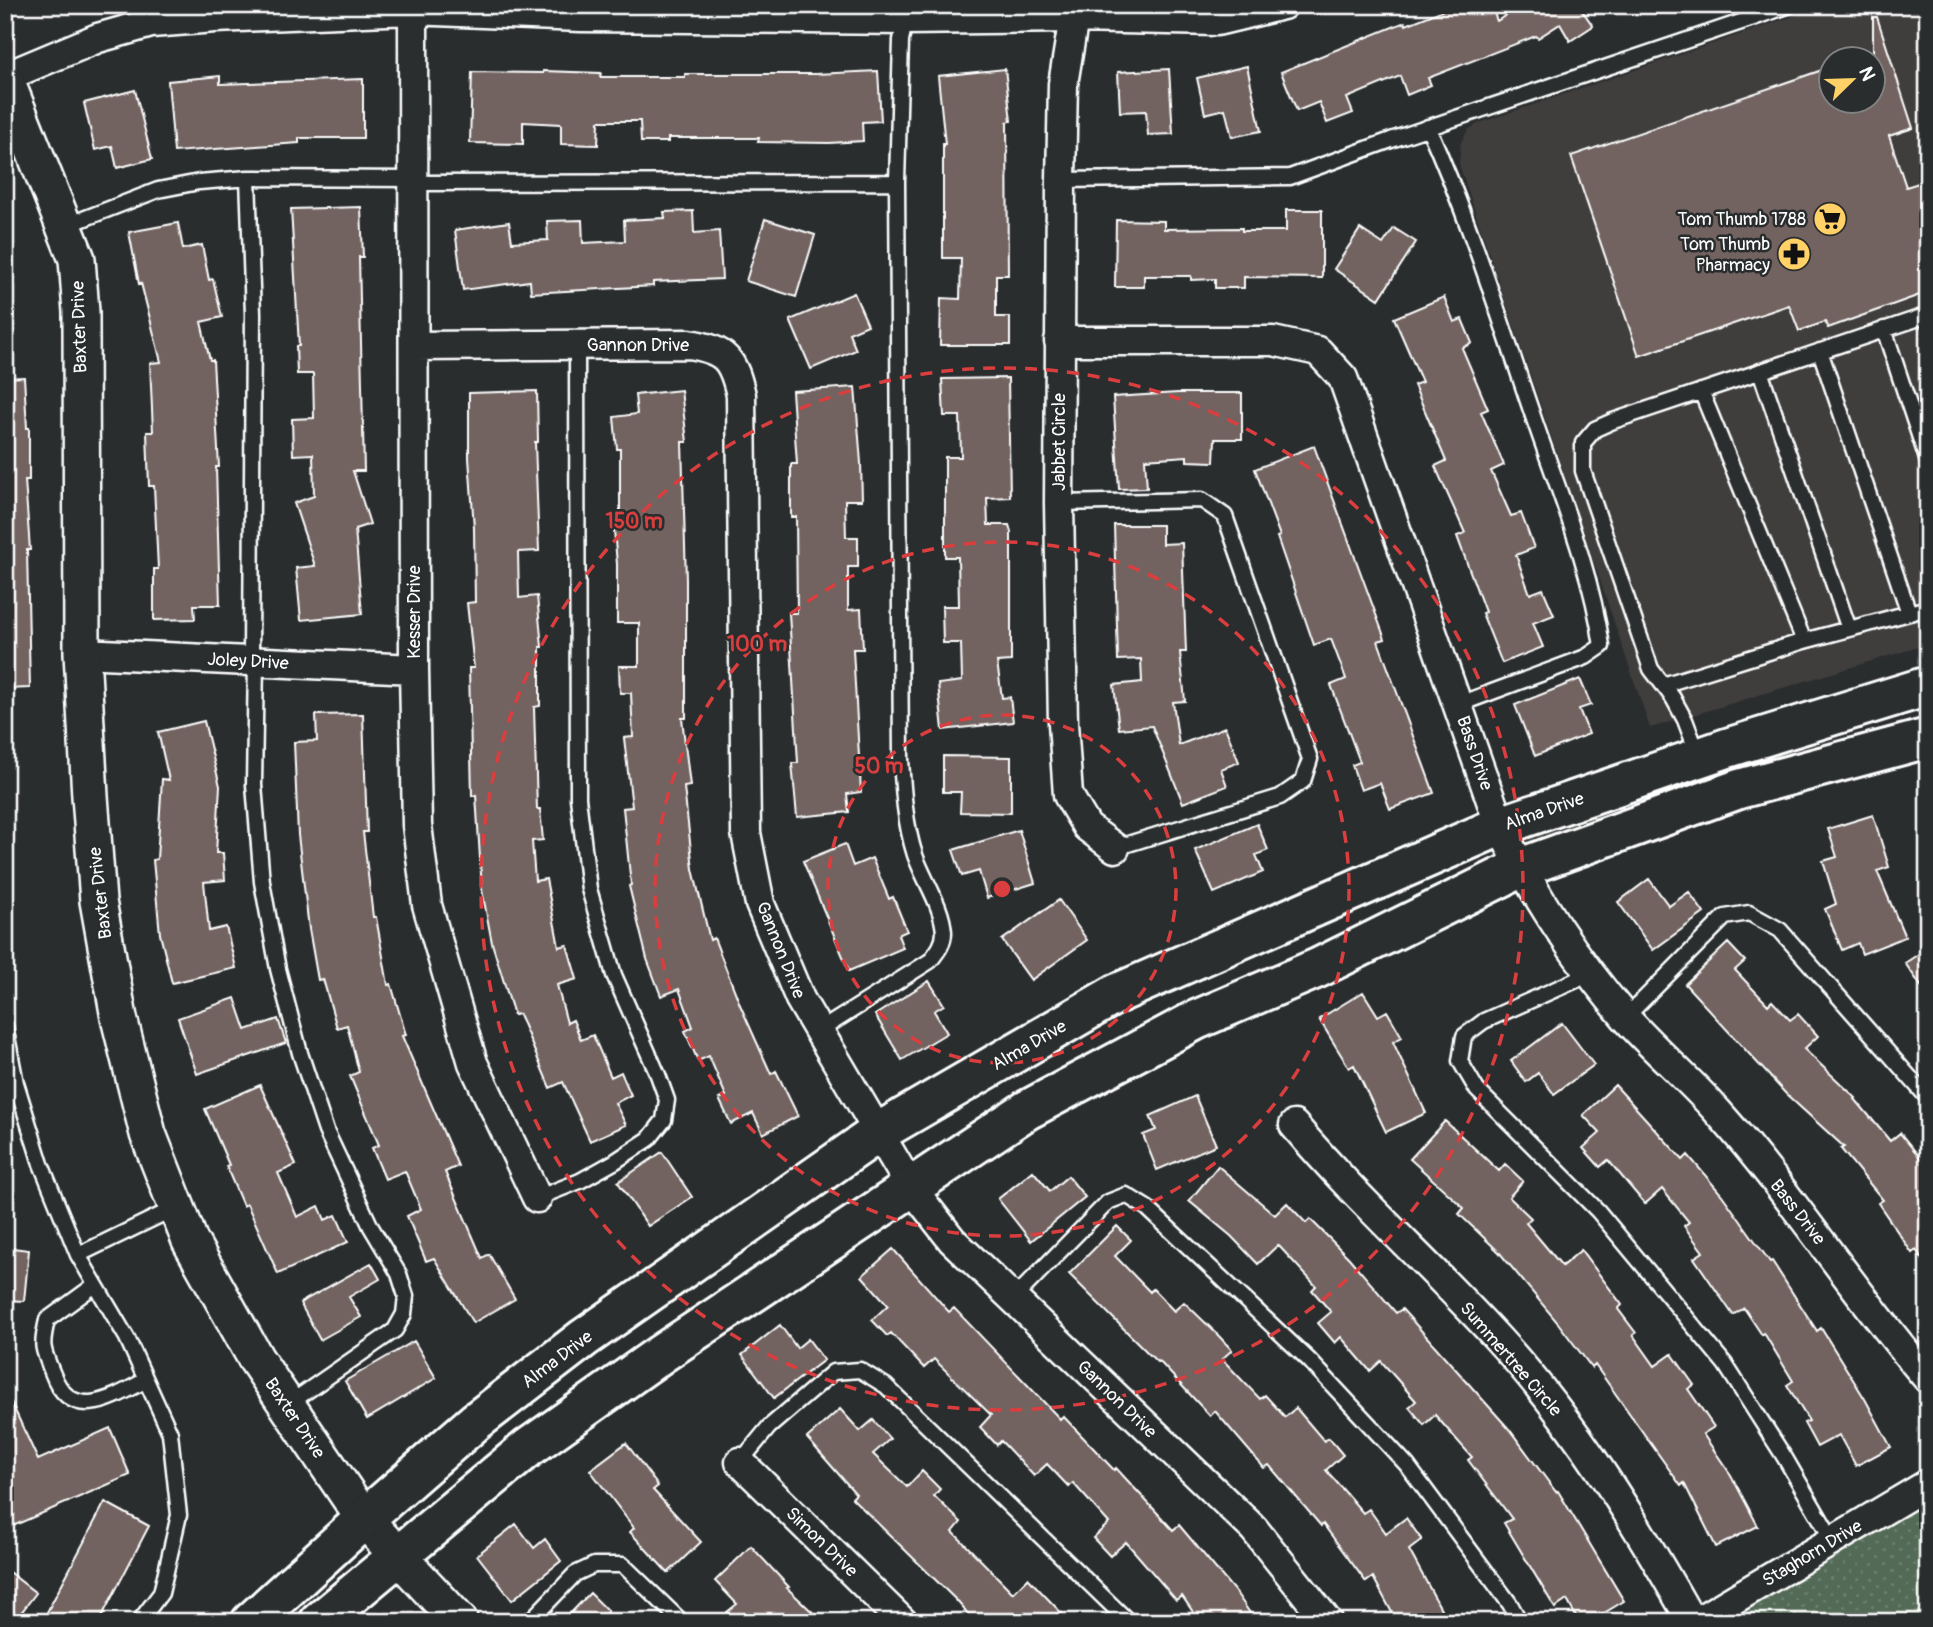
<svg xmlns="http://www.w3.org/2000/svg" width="1933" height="1627" viewBox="0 0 1933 1627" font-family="Pangolin,sans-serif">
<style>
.built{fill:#403e3d;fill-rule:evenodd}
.park{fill:url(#park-dots);stroke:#a8b4ab;stroke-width:2}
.building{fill:#726460;stroke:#fff;stroke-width:2}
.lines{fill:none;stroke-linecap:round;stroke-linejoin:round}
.service-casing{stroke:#fff;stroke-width:19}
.minor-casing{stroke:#fff;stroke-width:33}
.tertiary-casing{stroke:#fff;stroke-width:40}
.secondary-casing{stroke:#fff;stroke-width:44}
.service{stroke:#2a2d2e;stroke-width:14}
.minor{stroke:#2a2d2e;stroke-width:28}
.tertiary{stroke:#2a2d2e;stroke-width:35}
.secondary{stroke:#2a2d2e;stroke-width:38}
.ring{fill:none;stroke:#da3e3e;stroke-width:3.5;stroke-dasharray:12 9}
.labels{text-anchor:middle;stroke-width:5;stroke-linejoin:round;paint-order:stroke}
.poi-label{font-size:18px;fill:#fff;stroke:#2a2d2e;text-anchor:end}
.street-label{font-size:18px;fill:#fff;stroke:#2a2d2e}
.centre{fill:#da3e3e;stroke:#2a2d2e;stroke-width:3.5}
.ring-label{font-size:21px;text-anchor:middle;font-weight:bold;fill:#da3e3e;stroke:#2a2d2e;stroke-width:5;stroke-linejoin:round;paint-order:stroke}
</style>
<defs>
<pattern id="park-dots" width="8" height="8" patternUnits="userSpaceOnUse" patternTransform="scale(1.75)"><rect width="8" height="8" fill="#526a57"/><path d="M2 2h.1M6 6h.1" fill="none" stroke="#6c8070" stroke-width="1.8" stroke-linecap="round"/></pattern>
</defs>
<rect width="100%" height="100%" fill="#2a2d2e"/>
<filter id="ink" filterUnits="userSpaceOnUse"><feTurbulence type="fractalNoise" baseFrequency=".0143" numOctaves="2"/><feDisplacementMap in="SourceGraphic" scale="14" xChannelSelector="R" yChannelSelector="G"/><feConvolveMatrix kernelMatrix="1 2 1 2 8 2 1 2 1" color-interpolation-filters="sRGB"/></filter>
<g filter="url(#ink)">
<path class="built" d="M1826,5h102v639l-278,84 -191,-564 2,-22 7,-12 11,-7zM1832,60h42v42h-42z"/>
<path class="park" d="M1928,1494v128h-214z"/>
<path class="building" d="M1456,5h35l6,16 24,-16h68l-7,5 11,16 -23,15 -10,-17 -22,14 -2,-2 -108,42 3,7 -24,10 -7,-19 -53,22 6,15 -26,10 -8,-21 -22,9 -16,-39 124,-50 1,3z
M1873,17h4l36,111 -24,8 17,51 22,-7v112l-100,36 -3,-6 -26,9 -10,-26 -150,51 -68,-200 260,-89v35h42z
M1247,66l14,65 -29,6 -7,-28 -20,5 -8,-36z
M1005,69l6,52 -4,1 1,153h-12v42h14v28h-70l1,-47 19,1 1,-41h-18v-114h2l-7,-68z
M1169,69l4,65 -25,1 -2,-24 -26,1 -2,-40z
M543,71l58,2 -1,4h85v-3h130l63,-3 3,50 -19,1 1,19 -34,2 -71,-1 1,-4h-91v4h-27l-1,-21h-41l-1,24 -37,-1v-20l-38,-2v22l-53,-1 2,-71 71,1z
M220,76v8l143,-5v59h-64v5l-125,9 -6,-71z
M135,90l17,69 -35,9 -5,-22 -17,4 -11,-47z
M361,207l2,50h-4l5,214h-11l17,53 -15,5 7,85 -61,6 -5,-52 19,-2 -21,-63 20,-7 -1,-42 -20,1 -1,-36 22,-1 -1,-44h-16l-1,-28h3l-8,-137z
M1286,210h36v68l-78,-1v11h-29v-9l-24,1v-4h-47v11h-29l1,-67 48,1v8l78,-1v3h44z
M693,211l1,22 25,-2 3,48 -69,3v4l-122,7 -1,-12 -67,9 -8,-60 54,-8 3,20 36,-2 -1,-19 35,-1 1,23 42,-2 -1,-21 41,-2 -1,-6z
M765,219l50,16 -19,62 -50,-16z
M178,223l5,26 19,-4 7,35 4,-1 9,38 -21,5 9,38h3l6,107h-3l4,138h-26l1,14 -41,1v-51h4l-4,-83h-5l-2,-54h6l-3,-69 11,-1 -20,-79 -2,1 -10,-52z
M1394,228l22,14 -37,57 -45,-30 26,-40 23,15z
M854,293l14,32 -19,8 7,17 -45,19 -21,-49z
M1444,297l10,25 8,-3 10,24 -10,5 26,61 -7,3 23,53 -13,6 20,45 10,-3 13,35 -18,7 14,39 13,-5 11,26 -21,8 10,24 -41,16 -20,-50 3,-1 -28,-76 8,-3 -30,-67 11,-5 -32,-76 8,-3 -28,-64z
M24,377l3,51h2v52h-4l5,70h-3l3,138 -25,1v-311z
M1008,378l2,119 -23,1 1,27h21l2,7v129l-14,1 5,36 8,-1 3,25 -70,8 -5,-46 24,-3 -1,-38h-18l-1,-37h17l-1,-49h-13v-100h16l-1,-41h-16l-2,-37z
M855,387l6,76 1,37h-17l1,37h12v30h-10v43l13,-1 2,40h-10l8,143 -14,2 2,18 -52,5 -5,-54h6l-9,-150h8l-1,-96h-5v-53h6l-5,-73z
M681,390l6,52h-5l4,138v138h-4l8,68 -6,1 9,82 17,71 4,-2 27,69 30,67 5,-3 22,45 -35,18 -10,-21 -22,11 -12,-25 7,-3 -17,-40 -11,5 -13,-30 8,-4 -14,-38 -18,7 -14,-37 -18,-73 2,-1 -8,-77 9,-1 -8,-69 9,-1 -2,-44h-11l-1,-27h20v-43h-22v-59l-3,-34h6v-81h-3l-3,-32 23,-3 -2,-19z
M537,391l1,51h-3l4,109 -21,1 1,46 18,-2 5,51h-2v59l-6,1 3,102h3l3,31 -11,1 3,40 11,-2 13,68 8,-2 10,34 -20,6 10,38 6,-3 8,20 12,-5 18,42 10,-5 10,23 -16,8 11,22 -36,16 -27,-59 -13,6 -31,-74 -5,1 -22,-72 -10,-53 -6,-95 -4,1 -3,-128h5l-7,-65 8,-1 -1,-74 -5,-70v-65z
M1178,393h64v46h-27l-1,23 -27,-1v-5l-42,3 2,29 -28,1 -6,-92z
M1314,446l71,193 -7,2 56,152 -44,16 -10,-26 -19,7 -9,-25 8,-3 -29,-77 15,-6 -15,-40 -17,6 -37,-108 3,-1 -25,-67z
M1114,525h48v19l20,-1 4,109h-6l5,49 -12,1 6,43 46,-18 14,35 -18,7 6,17 -44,17 -31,-77 -33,3 -5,-44 28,-3 -1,-23 -23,1z
M1580,679l11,26 -12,4 10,25 -54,22 -20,-51z
M363,714l4,118h-4l10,85h3l12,68 3,-1 15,51 -4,1 56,130 -13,6 37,86 7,-4 26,45 -42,24 -39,-65 -8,3 -19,-45 14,-7 -16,-38 -20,8 -13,-31 7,-3 -29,-69 9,-4 -12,-47 -10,3 -14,-49 -5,1 -9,-51 -11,-94 -4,-93 23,-1 -1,-26z
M204,721l16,65 -4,67h7l2,27 -21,2 5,49 17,-4 10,41 -64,15 -12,-49 -7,-74 4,-1 5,-80 7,1 -11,-48z
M943,756l68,1v56l-51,-1 1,-20h-18z
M1873,815l16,52 -12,4 28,66 -43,17 -4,-11 -16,7 -17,-41 11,-5 -13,-43 14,-4 -9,-28z
M1257,824l11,26 -12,5 7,17 -49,21 -19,-43z
M1019,830l16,53 -48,15 -8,-27 -17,5 -9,-26z
M845,844l8,22 19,-8 17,41 4,-2 14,34 -9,4 5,13 -54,23 -46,-110z
M1649,879l20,27 20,-14 15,21 -51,37 -35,-48z
M1059,900l28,40 -56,40 -29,-40z
M1728,943l17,18 -10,9 33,35 4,-4 18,19 8,-6 20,22 -14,13 52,49 -1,1 35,42 10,-8 28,34v101l-12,-18 -4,3 -34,-50 5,-3 -42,-51 3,-2 -58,-53 -101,-110z
M1928,948v48l-23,-33z
M929,981l15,24 -10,6 13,22 -45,27 -27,-45z
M1363,992l15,24 9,-5 15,26 -9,5 33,71 -40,19 -32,-67 -5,3 -30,-49z
M235,998l11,32 32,-11 8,24 -89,31 -19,-56z
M1562,1023l32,42 -40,29 -16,-21 -12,9 -15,-21z
M260,1085l36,80 -18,8 19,44 22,-11 6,14 11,-5 12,27 -70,32 -31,-70 -4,2 -17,-40 3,-1 -24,-56z
M1615,1085l68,75 5,-5 34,40 48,67 2,-1 45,70 4,-3 44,71 26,48 -35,19 -17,-31 -22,12 -13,-24 5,-2 -22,-36 6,-4 -29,-48 -2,2 -18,-27 -11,7 -39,-57 9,-6 -19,-26 5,-4 -27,-33 -17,15 -37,-44 -8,7 -17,-19 17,-15 -17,-18z
M1195,1096l21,49 -59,25 -14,-35 13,-5 -6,-14z
M1445,1121l54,50 6,-7 18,17 -14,16 22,21 -5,5 36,43 19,-16 41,55 -4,4 18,24 -3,2 22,31 17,-12 22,31 -6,4 26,38 -11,7 28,41 27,51 -42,21 -32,-64 -3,3 -86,-121 -3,3 -34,-45 -59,-71 -40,-38 5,-6 -54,-49z
M662,1152l30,45 -44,29 -30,-44z
M1218,1166l57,49 12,-12 19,20 4,-4 39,39 47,55 6,-4 107,120 47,63 2,-1 66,110 -35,21h-10l-12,-22 -12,8 -51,-85 8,-4 -44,-59 4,-3 -37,-42 -11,10 -15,-18 7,-6 -35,-40 -11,10 -29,-34 -6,6 -17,-20 13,-11 -19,-22 4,-4 -38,-41 -20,19 -27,-28 -42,-35z
M1033,1171l17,20 18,-15 17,21 -54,44 -33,-42z
M1117,1226l14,14 -16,16 35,36 3,-3 21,22 10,-9 32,31 16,17 -10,9 38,40 5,-4 20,22 11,-9 28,33 5,-3 14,17 -17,15 37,43 6,-4 17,24 20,-15 16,22 -13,10 39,72h-51l-24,-45 -7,5 -43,-58 -2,2 -52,-61 -5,3 -49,-57 -5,5 -51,-55 -2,1 -88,-88z
M5,1247l24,3 -5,51 -19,-1z
M893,1249l56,63 5,-4 106,111 3,-3 51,54 2,-2 57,62 6,-5 58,69 19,28h-56l-18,-26 -6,4 -50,-58 -16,14 -17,-18 16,-15 -36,-40 -4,4 -22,-23 -13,12 -33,-35 -4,4 -17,-18 11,-12 -57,-56 -10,9 -33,-35 -4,3 -15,-16 16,-15 -26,-29z
M371,1263l9,16 -31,18 12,20 -41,23 -20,-37z
M780,1325l17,23 11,-9 16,21 -50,38 -32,-43z
M414,1341l22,37 -69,41 -22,-38z
M5,1389l33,71 72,-32 20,47 -117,51 -8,-18z
M840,1409l20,22 13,-11 17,19 -17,15 34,33 15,-16 18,18 -6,7 27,26 -8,10 60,61 15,-15 42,44h-95l-19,-22 -104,-102 4,-4 -49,-56z
M626,1443l32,43 -5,4 48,52 -33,31 -38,-41 4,-4 -44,-58z
M105,1502l44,24 -50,96h-39l-14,-8z
M516,1524l18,24 11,-9 16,22 -49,39 -35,-45z
M751,1546l38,41 -2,1 36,34h-87l-9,-10 10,-8 -22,-23z
M5,1569l31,24 -22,29h-9z
M590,1593l18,18 -10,11h-36z"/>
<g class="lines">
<defs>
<path id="service" d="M1752,5l4,12 34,-12
M1428,127c43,96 73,196 107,295 25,73 56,147 67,224l-16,11 -129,48
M248,178l5,136 -2,347
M1061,180l229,-3 101,-37 365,-123
M413,183l484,-1 4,-142 8,-35
M65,226l93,-36 41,-8 49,-4 165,1
M1884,329l44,133
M1820,351l89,262
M1760,371l89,258
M1701,391l103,250
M1059,503l143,-3 23,16 85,243 -7,22 -23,16 -165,51
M256,661l-2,124 8,97 16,87 22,84 26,78 45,96 28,47 7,22 -2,18 -9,16 -108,75
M1663,685l141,-44 124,-33
M1699,757l-14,-37 -12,-22 -22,-29 -68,-198v-28l12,-14 18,-8 315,-106
M1592,973l-108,48 -20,15 -4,25 17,29 121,121 127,153 60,94 48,83
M1626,1017l99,-100 24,-4 31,17 148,168
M5,1026l11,57 25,81 37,91 49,83 43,95 9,82 -18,78 -22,29
M819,1031l111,-70c7,-9 14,-17 14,-29 -2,-27 -20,-51 -29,-77 -10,-31 -12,-64 -14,-96l-4,-577
M537,1198l43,-17 34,-19 35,-23 15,-19 3,-20 -9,-25 -44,-100 -25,-86 -11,-91 -1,-453
M78,1255l99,-48
M95,1285l-48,35c-6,26 -5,28 5,52 19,52 59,27 94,8
M1013,1299l95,-97 18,-7 21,13 162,152 98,105 103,139 10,18
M740,1462l29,-35 64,-55 27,-2 26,16 243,236
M529,1622l46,-48 19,-9h29l59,57"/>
<path id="minor" d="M413,5l1,664 3,156 10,80 46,158 64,135
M1076,5l-13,79 -2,96 -2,323 4,220 5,72 19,32 28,21
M5,77l93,-39 53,-15 64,-5 197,-8 169,7 324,3 168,-2 144,3 66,-16
M1059,341h214l45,10 25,27 157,448c33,68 76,133 125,191 29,33 64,62 93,95 75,84 136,181 210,267
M414,346l275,-2c37,6 44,16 52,51l5,438 14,71 40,95 110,187 42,54 302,289 74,93
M82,653l332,16
M1294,1125c64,76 139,142 206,216 77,84 136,182 192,281
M740,1462l163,160
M1696,1622l232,-138"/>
<path id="tertiary" d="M5,78l72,181 4,53 1,341 8,143 8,105 21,117 29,116 42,107 66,118 108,160 96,103"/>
<path id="secondary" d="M251,1622l113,-103 111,-97 109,-84 295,-206 237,-138 384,-168 227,-78 201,-62
M319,1622l209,-174 133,-94 366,-244 169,-90 122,-52 202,-100 219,-79 189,-51"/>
</defs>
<use href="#service" class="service-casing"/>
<use href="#minor" class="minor-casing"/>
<use href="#tertiary" class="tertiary-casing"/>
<use href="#secondary" class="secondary-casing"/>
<use href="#service" class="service"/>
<use href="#minor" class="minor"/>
<use href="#tertiary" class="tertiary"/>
<use href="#secondary" class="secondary"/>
</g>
</g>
<g class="ring">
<circle cx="1002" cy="889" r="174"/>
<circle cx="1002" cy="889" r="347"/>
<circle cx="1002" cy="889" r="521"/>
</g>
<defs>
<symbol id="supermarket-disc" viewBox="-11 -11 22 22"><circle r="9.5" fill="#ffd166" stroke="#2a2d2e"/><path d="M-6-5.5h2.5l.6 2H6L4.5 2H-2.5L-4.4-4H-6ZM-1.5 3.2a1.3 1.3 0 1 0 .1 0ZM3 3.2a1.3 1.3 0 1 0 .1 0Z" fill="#111"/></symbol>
<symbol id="pharmacy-disc" viewBox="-11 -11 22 22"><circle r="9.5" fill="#ffd166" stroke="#2a2d2e"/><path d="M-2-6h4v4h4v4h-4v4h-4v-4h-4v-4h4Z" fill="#111"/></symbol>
</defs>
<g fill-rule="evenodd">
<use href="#supermarket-disc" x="1811" y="200" width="38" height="38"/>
<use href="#pharmacy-disc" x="1775" y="235" width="38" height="38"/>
</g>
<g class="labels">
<g class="poi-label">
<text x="1806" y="225">Tom Thumb 1788</text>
<text x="1770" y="250">Tom Thumb<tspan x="1770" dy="21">Pharmacy</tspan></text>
</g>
<g class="street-label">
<text transform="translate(79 327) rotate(-92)" y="6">Baxter Drive</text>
<text x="638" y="351">Gannon Drive</text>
<text transform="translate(1059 442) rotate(-90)" y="6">Jabbet Circle</text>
<text transform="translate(414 612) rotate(-90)" y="6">Kesser Drive</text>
<text transform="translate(248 661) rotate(3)" y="6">Joley Drive</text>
<text transform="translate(1475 753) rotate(71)" y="6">Bass Drive</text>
<text transform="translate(1544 811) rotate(-19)" y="6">Alma Drive</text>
<text transform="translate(100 893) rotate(-97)" y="6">Baxter Drive</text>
<text transform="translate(781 950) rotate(68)" y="6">Gannon Drive</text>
<text transform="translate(1029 1045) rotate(-30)" y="6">Alma Drive</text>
<text transform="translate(1798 1212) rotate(52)" y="6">Bass Drive</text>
<text transform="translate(557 1359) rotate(-37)" y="6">Alma Drive</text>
<text transform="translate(1511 1359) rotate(49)" y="6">Summertree Circle</text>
<text transform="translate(1117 1399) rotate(44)" y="6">Gannon Drive</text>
<text transform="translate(295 1418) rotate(56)" y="6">Baxter Drive</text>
<text transform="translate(822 1542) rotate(44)" y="6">Simon Drive</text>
<text transform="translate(1812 1553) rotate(-31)" y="6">Staghorn Drive</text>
</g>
</g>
<circle cx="1002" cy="889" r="10" class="centre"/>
<g class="ring-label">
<text x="634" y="528">150 m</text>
<text x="757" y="651">100 m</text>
<text x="879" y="773">50 m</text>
</g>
<rect width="1933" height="1627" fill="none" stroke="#2a2d2e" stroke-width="28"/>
<rect x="14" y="14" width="1905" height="1599" fill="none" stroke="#fff" stroke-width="2.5" filter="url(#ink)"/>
<g transform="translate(1852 80) rotate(67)"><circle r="33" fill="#2a2d2e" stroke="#7f8182" stroke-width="2"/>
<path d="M0-5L12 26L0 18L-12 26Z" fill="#ffd166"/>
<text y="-10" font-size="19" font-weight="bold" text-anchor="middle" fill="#ffffff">N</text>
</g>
</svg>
